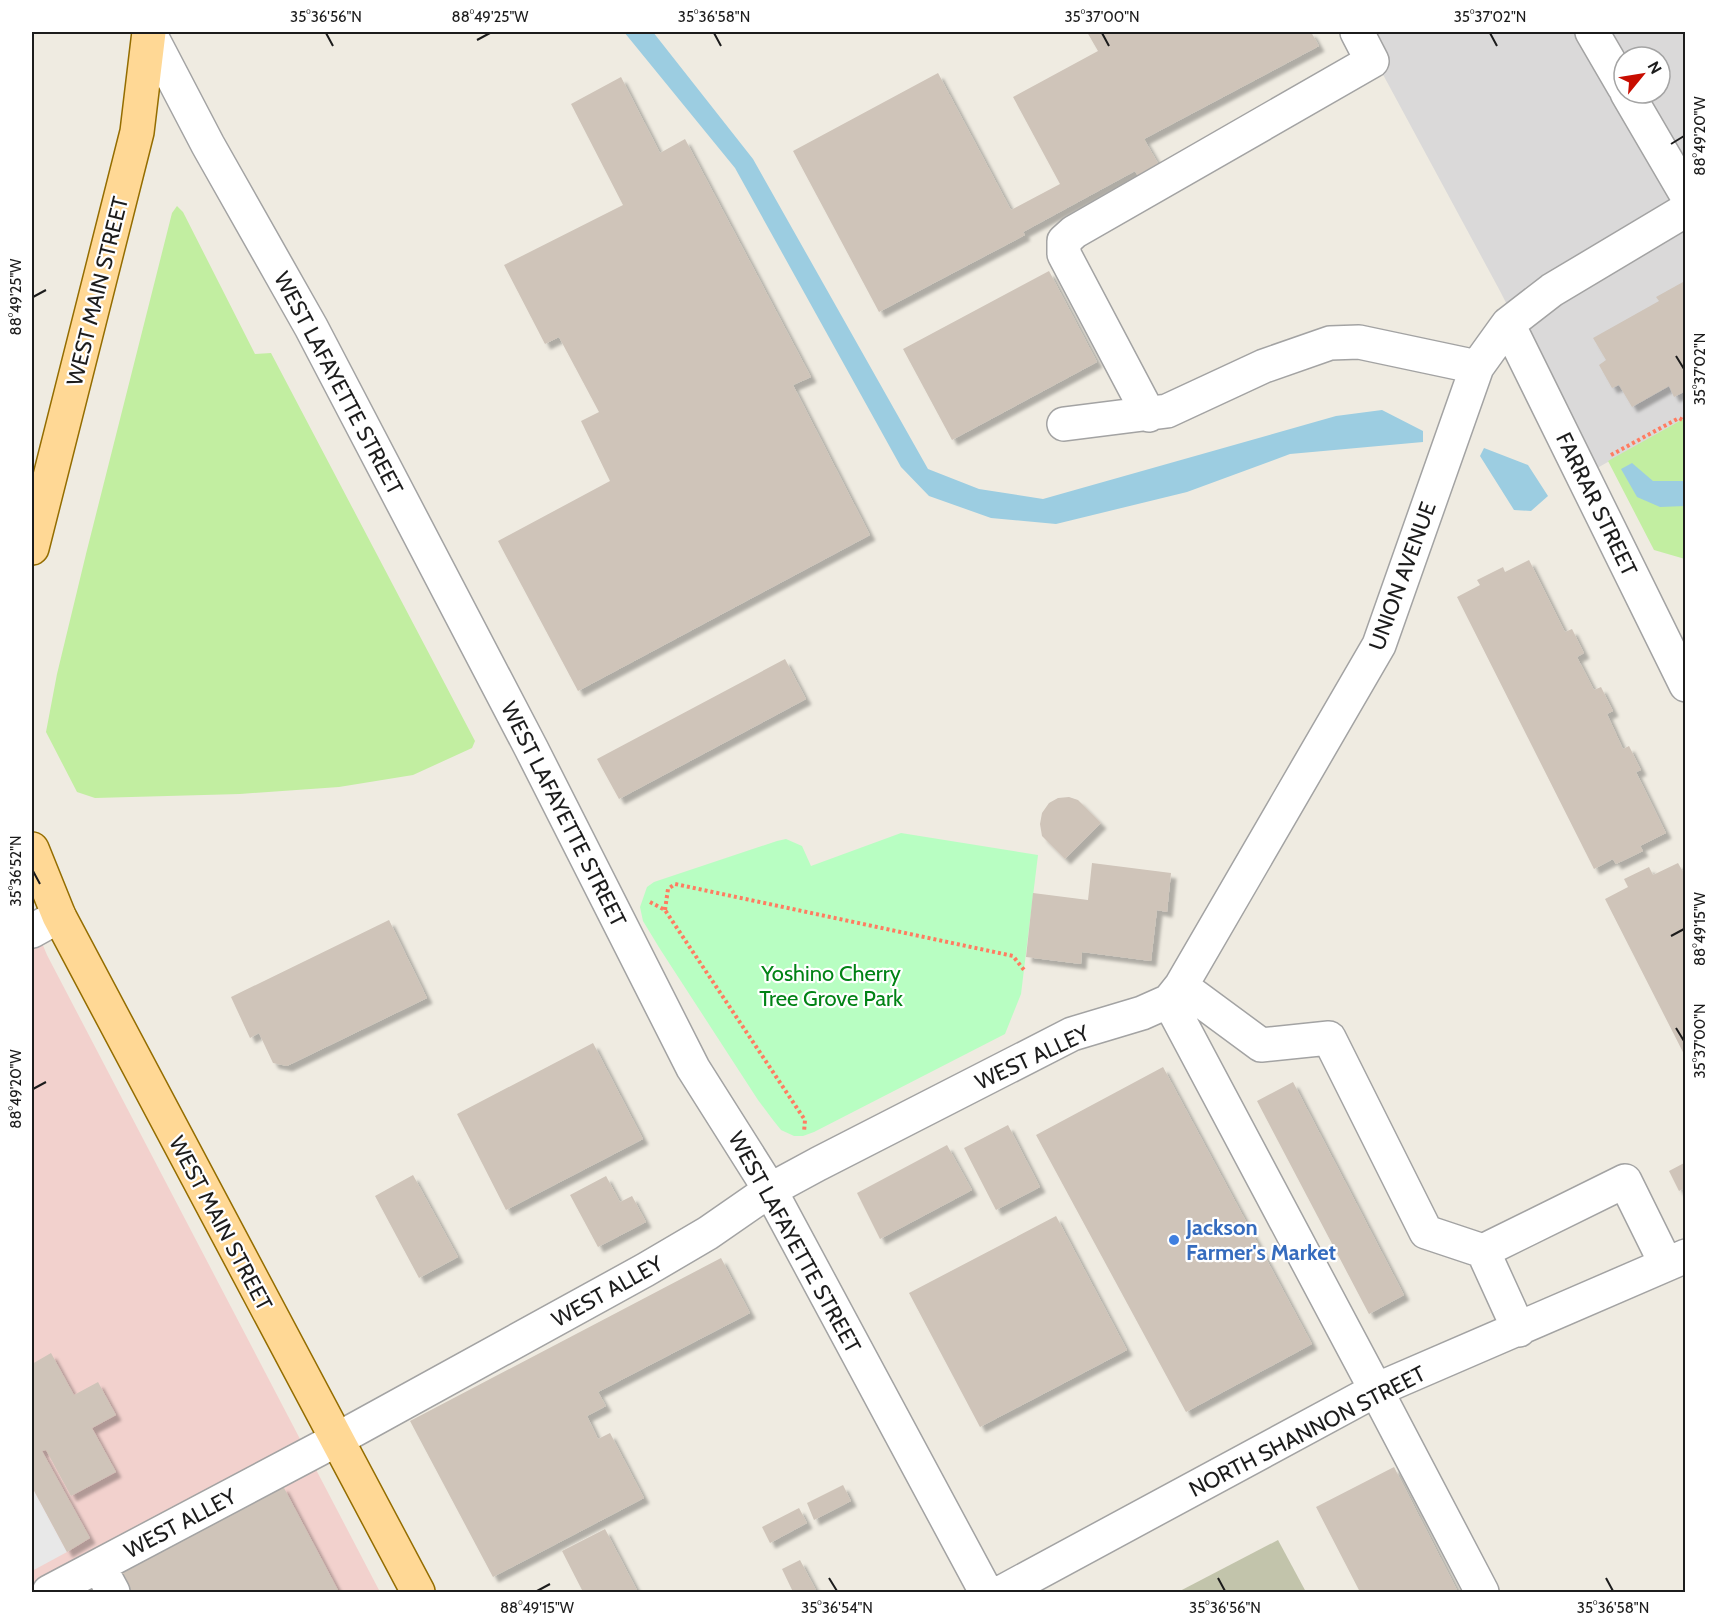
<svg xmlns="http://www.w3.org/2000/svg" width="1717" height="1624" viewBox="0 0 1717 1624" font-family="Cabin,sans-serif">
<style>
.residential{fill:#dad9d9;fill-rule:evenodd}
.commercial{fill:#f2d1cd}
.construction{fill:#c2c4ab}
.grass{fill:#c2eea1}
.park{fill:#b8fec2}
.parking{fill:#e8e8e8}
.water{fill:#9ccde1}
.building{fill:#cfc4b9;filter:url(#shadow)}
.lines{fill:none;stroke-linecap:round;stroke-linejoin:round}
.minor-casing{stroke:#a3a3a3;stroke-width:36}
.major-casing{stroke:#946d00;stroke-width:36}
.path{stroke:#ff7c61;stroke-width:4;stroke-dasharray:3 3;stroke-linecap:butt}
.minor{stroke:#fff;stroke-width:33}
.major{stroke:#ffd895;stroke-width:33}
.ticks{fill:none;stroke:#1c1c1c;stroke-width:2}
.shop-dot{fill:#3f7fe0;stroke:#fff;stroke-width:2}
.labels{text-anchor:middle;stroke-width:4.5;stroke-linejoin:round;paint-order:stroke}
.street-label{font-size:22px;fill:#1c1c1c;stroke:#fff}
.park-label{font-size:22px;fill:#018315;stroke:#fff}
.shop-label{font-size:22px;font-weight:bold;fill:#366cbe;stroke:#fff;text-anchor:start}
.neatline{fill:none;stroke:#1c1c1c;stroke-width:2}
.ticks-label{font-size:15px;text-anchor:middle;fill:#1c1c1c}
</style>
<defs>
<filter id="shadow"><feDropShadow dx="5.5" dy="5.5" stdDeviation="1.5" flood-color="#0004"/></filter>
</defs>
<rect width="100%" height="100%" fill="#efebe1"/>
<path class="residential" d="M1360,32h325v386l-93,53 -92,-180zM1624,57h36v36h-36z"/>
<path class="commercial" d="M32,919l15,36 333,637h-348z"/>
<path class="construction" d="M1278,1540l28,52h-128z"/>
<path class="grass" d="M177,206l6,6 72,142 16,-1 204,388 -3,7 -59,27 -74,12 -99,7 -145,4 -18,-6 -31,-60 11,-58 29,-120 86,-341z
M1685,418v141l-31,-9 -46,-89z"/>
<path class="park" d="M901,833l137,22 -17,139 -16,40 -191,98 -11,4h-9l-13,-6 -8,-10 -15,-20 -98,-151 -17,-28 -3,-14 7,-20 7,-5 123,-41 9,-2 16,7 9,20z"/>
<path class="parking" d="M32,1487l35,65 -35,19z"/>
<path class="water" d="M624,32h29l100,127 175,310 51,20 64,10 293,-83 46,-6 41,21v11l-133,12 -103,38 -131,32 -65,-6 -62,-22 -28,-29 -166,-299z
M1484,448l44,17 20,31 -17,15 -17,-1 -34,-54z
M1632,463l21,18h32v25l-25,1 -23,-10 -16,-28z"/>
<path class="building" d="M1087,32h224l8,14 -175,93 15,26 -21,11 -3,-5 -112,61 2,3 -146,77 -86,-161 145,-78 73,137 49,-26 -47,-87 85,-46z
M621,77l39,76 25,-14 126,238 -18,8 77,150 -292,156 -80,-150 112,-60 -29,-60 18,-9 -40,-75 -14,7 -41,-79 119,-60 -52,-101z
M1049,271l48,91 -145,78 -49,-91z
M1683,282l3,5v104l-12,6 -5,-11 -37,21 -13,-22 -7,3 -13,-23 7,-5 -13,-22 66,-37 -3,-4z
M1529,560l36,72 7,-3 12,24 -7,4 17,33 7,-3 12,24 -6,3 16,35 6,-3 12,24 -5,2 30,61 -26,13 3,5 -27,13 -3,-5 -19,10 -137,-272 23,-12 -3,-5 26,-13 2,5z
M785,659l21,40 -187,100 -22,-40z
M1069,797l9,3 23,23 -36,36 -23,-23 -2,-12 2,-11 7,-10 9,-5z
M1092,863l79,10 -4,39 -10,-2 -6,51 -69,-9 -1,12 -55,-7 7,-64 55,7z
M1678,863l8,14v181l-81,-159 23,-12 -4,-8 25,-12 4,8z
M389,920l38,78 -140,68 -14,-3 -14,-30 -9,5 -19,-41z
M593,1043l50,96 -137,71 -49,-96z
M1163,1067l149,277 -126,68 -150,-277z
M1293,1082l111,213 -35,19 -112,-213z
M1008,1125l32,62 -44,23 -32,-62z
M947,1145l25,45 -92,49 -23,-46z
M1686,1162v25l-7,4 -10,-20z
M413,1175l45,82 -39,21 -44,-82z
M606,1176l14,26 12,-6 14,26 -48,25 -28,-52z
M1056,1216l71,134 -147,77 -71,-134z
M721,1258l29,55 -152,79 8,14 -19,10 11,23 12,-6 34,65 -151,79 -83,-156z
M51,1353l23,42 24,-13 18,33 -24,13 24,44 -45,24 -25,-46 -4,1 48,87 -23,14 -35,-65v-123z
M1394,1467l64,125h-98l-44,-85z
M843,1485l8,16 -37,19 -7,-17z
M283,1486l56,106h-211l-10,-18z
M799,1508l8,15 -37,20 -8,-16z
M605,1529l33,63h-55l-21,-41z
M800,1560l17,32h-24l-11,-23z"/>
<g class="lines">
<defs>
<path id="minor" d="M149,32l59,113 103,182 220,421 162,320 77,122 216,402
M1592,32l32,55
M1627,93l59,101
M1508,324l178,361
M1149,415l-85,-161v-13l10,-9 298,-171 -15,-29
M1064,424l103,-13 97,-45 66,-23 29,-1 118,25
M32,931l27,-15
M1181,986l80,59 68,-7 97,194 57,19 36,79
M1169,1001l207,389 106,202
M1483,1251l142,-70 41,83
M99,1566l14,26
M49,1592l287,-152 309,-170 63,-37 62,-43 48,-26 254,-130 70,-21 27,-12 12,-15 198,-341 98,-278 31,-43 44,-34 134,-80
M1002,1592l374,-202 310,-134"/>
<path id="major" d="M32,548l105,-416 12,-100
M32,849l27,67 359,676"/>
</defs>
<use href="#minor" class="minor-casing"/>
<use href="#major" class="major-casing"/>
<path class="path" d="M1611,455l68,-37 7,4
M650,902l15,8 140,210 -1,12
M665,910l3,-21 7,-5 338,72 11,14"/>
<use href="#minor" class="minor"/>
<use href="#major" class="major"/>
</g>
<path class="ticks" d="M326,33l7,13M714,33l7,13M1102,33l7,13M1490,33l7,13M477,40l13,-7M1671,144l13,-8M33,297l13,-7M1676,356l8,13M33,871l7,13M1671,936l13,-7M1676,1028l8,13M33,1089l13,-7M829,1578l8,13M1218,1578l7,13M1606,1578l7,13M537,1591l13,-7"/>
<circle class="shop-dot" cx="1174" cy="1240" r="6"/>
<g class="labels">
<g class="street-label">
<text transform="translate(97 291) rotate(-76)" y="8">WEST MAIN STREET</text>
<text transform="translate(339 383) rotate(62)" y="8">WEST LAFAYETTE STREET</text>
<text transform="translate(1597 504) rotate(64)" y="8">FARRAR STREET</text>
<text transform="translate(1402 576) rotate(-70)" y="8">UNION AVENUE</text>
<text transform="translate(564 814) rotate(63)" y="8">WEST LAFAYETTE STREET</text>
<text transform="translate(1032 1057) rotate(-25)" y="8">WEST ALLEY</text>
<text transform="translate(221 1223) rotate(62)" y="8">WEST MAIN STREET</text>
<text transform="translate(795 1242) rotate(61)" y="8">WEST LAFAYETTE STREET</text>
<text transform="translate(607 1291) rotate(-29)" y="8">WEST ALLEY</text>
<text transform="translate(1307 1431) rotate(-27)" y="8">NORTH SHANNON STREET</text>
<text transform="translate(180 1523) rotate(-28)" y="8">WEST ALLEY</text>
</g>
<g class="park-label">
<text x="831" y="981">Yoshino Cherry<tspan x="831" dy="25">Tree Grove Park</tspan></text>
</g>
<g class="shop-label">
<text x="1186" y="1235">Jackson<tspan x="1186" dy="25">Farmer's Market</tspan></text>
</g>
</g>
<rect width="1717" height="1624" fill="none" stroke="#ffffff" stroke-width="66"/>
<g transform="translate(1642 75) rotate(60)"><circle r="28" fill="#ffffff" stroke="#a4a4a4" stroke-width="1.5"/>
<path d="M0-4.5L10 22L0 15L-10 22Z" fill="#c80d00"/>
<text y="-9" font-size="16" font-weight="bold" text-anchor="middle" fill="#1c1c1c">N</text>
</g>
<rect x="33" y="33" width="1651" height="1558" class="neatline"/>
<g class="ticks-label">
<text x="326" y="22">35°36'56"N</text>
<text x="490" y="22">88°49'25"W</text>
<text x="714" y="22">35°36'58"N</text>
<text x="1102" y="22">35°37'00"N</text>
<text x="1490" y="22">35°37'02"N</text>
<text transform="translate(1700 136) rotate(-90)" y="5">88°49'20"W</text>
<text transform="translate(16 297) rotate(-90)" y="5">88°49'25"W</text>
<text transform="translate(1700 369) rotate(-90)" y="5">35°37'02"N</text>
<text transform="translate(16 871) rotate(-90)" y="5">35°36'52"N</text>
<text transform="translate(1700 929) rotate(-90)" y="5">88°49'15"W</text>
<text transform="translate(1700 1041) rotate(-90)" y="5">35°37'00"N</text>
<text transform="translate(16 1089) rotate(-90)" y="5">88°49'20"W</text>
<text x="537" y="1613">88°49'15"W</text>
<text x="837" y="1613">35°36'54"N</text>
<text x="1225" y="1613">35°36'56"N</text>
<text x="1613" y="1613">35°36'58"N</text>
</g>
</svg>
